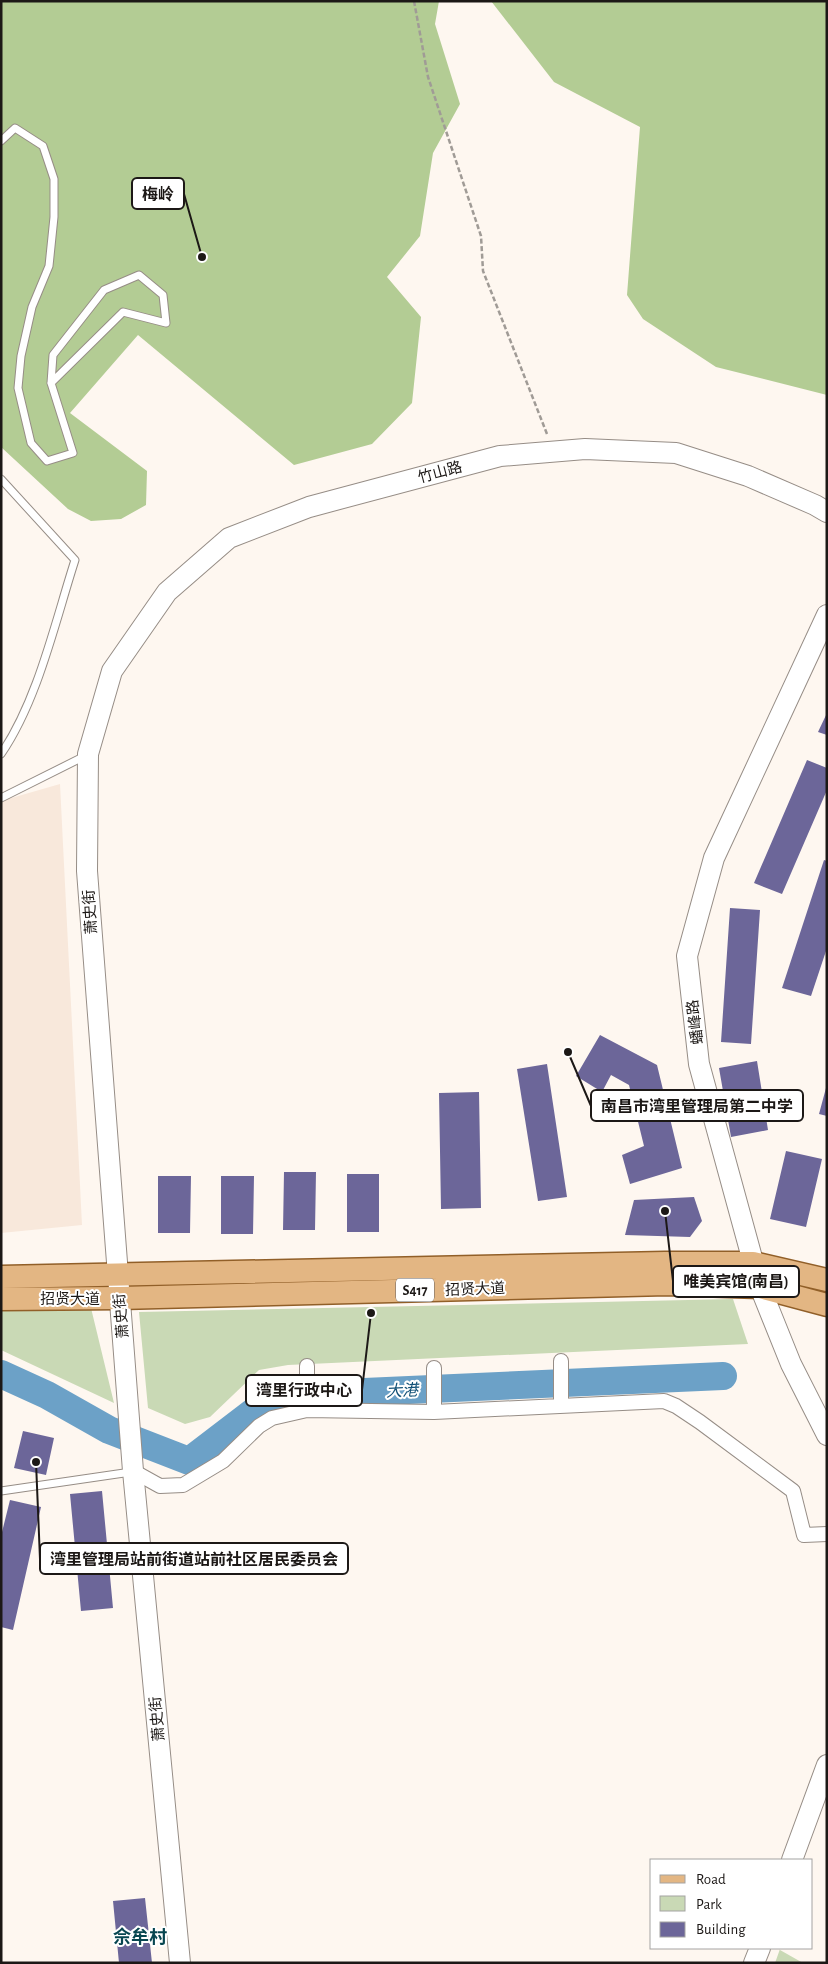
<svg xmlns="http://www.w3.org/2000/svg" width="828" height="1964" viewBox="0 0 828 1964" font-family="'Alegreya Sans','Noto Sans SC',sans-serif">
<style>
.built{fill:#f8e8db}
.green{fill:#c9d9b5}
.forest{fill:#b3cc94}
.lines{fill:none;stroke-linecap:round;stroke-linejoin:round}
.river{stroke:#6ca1c7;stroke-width:28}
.building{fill:#6c6699}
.lane-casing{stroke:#968d86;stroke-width:9}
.street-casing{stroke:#968d86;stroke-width:16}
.secondary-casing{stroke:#968d86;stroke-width:22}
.primary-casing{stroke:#915f28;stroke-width:25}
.path{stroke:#a09b96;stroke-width:2.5;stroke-dasharray:5 2.5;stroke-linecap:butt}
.lane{stroke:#fff;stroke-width:7}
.street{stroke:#fff;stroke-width:14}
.secondary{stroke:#fff;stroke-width:20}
.primary{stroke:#e3b683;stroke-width:22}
.labels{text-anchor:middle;stroke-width:4;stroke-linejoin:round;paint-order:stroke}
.shield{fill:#fff;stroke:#605d5c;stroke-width:1}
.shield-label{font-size:14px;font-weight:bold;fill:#1c1816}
.street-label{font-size:15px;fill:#1c1816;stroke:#fff}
.water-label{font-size:16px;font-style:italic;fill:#125177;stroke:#fff}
.quarter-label{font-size:18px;font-weight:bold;fill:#074650;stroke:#fff}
.leader{fill:none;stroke:#1c1816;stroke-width:2}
.callout-dot{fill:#1c1816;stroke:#fff;stroke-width:2}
.callout{fill:#fff;stroke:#1c1816;stroke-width:2}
.callout-label{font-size:16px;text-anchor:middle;font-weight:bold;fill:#1c1816}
</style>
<rect width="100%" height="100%" fill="#fef7f0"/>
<path class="built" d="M60,784l22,441 -81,8v-432z"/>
<path class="green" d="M733,1299l15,45 -460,21 -29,5 -49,47 -25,7 -37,-16 -9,-96z
M1,1308h90l23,95 -113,-53z
M780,1949v1l23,13h-28z"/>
<path class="forest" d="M1,1h438l-4,23 25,80 -27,49 -13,83 -33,41 34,40 -9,86 -40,41 -78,21 -156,-130 -68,78 77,58 -1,34 -25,14 -30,2 -23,-12 -67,-62z
M491,1h336v394l-111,-28 -73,-48 -16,-24 13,-168 -86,-45z"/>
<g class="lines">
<path class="river" d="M1,1374l46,21 62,35 80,31 85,-65 449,-20"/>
</g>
<path class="building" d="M827,713v22l-9,-3z
M807,760l20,8v22l-45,104 -28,-11z
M824,860l3,1v87l-16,48 -29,-8z
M730,908l30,2 -9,134 -30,-2z
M600,1035l57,30 25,103 -52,16 -8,-29 22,-9 -15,-61 -18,-10 -9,17 -26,-16z
M757,1061l11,69 -37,7 -12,-69z
M547,1064l20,133 -29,4 -21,-132z
M826,1088h1v28l-8,-2z
M479,1092l2,116 -40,1 -2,-116z
M786,1151l36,8 -16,68 -36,-8z
M284,1172h32l-1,58h-32z
M347,1174h32v58h-32z
M158,1176h33l-1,57h-32z
M221,1176h33l-1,58h-32z
M694,1197l8,24 -12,16 -65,-2 9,-35z
M23,1431l31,7 -8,37 -32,-7z
M102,1491l11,117 -32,3 -11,-117z
M10,1500l31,7 -28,123 -12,-3v-91z
M145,1898l7,65h-33l-6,-62z"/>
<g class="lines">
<defs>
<path id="lane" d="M1,141l14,-13 28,18 11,33v38l-5,49 -17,41 -11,49 -3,32 13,55 16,18 26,-8 -22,-70 2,-28 51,-65 35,-15 24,20 3,28 -43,-11 -72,71
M1,479l74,81c-20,62 -37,140 -74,194
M1,798l84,-42
M1,1491l130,-19"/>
<path id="street" d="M561,1405v-44
M307,1410v-44
M434,1412v-44
M133,1471l27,15 23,-1 40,-24 36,-35 13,-8 35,-8 127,2 230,-11 12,5 24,16 93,69 11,44 23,-1"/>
<path id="secondary" d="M827,615l-113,243 -27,98 12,108 61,223 31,77 36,71
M792,1860l35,-95
M180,1963l-47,-492 -46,-600 1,-117 24,-83 55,-79 62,-54 80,-31 191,-51 85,-7 91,4 72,23 67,29 12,7
M754,1963l6,-15"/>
<path id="primary" d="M1,1277l664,-14h88l74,17
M1,1299l119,-1 547,-14 93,3 67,18"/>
</defs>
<use href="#lane" class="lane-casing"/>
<use href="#street" class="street-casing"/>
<use href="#secondary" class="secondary-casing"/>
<use href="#primary" class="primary-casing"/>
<path class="path" d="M414,1l14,76 53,159 2,35 64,163"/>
<use href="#lane" class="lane"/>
<use href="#street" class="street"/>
<use href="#secondary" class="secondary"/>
<use href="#primary" class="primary"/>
</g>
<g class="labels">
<rect class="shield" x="396" y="1278.5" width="38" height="23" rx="4"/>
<g class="shield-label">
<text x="415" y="1295">S417</text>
</g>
<g class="street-label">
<text transform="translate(440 472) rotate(-15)" y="5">竹山路</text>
<text transform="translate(90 912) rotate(-94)" y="5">萧史街</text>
<text transform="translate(695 1022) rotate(-97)" y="5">蟠峰路</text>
<text transform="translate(475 1289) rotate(-2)" y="5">招贤大道</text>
<text x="70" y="1304">招贤大道</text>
<text transform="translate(121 1316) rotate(-95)" y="5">萧史街</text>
<text transform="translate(157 1719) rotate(-95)" y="5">萧史街</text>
</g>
<g class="water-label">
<text transform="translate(402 1390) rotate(-3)" y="6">大港</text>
</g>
<g class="quarter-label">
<text x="140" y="1943">佘牟村</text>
</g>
</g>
<path class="leader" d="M202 257L184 194M568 1052L591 1106M665 1211L673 1281M371 1313L362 1390M36 1462L40 1559"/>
<g class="callout-dot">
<circle cx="202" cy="257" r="5"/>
<circle cx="568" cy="1052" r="5"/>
<circle cx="665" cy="1211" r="5"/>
<circle cx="371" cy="1313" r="5"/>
<circle cx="36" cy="1462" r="5"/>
</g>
<g class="callout">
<rect x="132" y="178" width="52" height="31" rx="5"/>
<rect x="591" y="1090" width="212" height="31" rx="5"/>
<rect x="673" y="1266" width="126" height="31" rx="5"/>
<rect x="246" y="1375" width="116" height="31" rx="5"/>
<rect x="40" y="1543" width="308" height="31" rx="5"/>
</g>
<g class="callout-label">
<text x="158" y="200">梅岭</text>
<text x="697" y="1112">南昌市湾里管理局第二中学</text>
<text x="736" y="1287">唯美宾馆(南昌)</text>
<text x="304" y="1396">湾里行政中心</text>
<text x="194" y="1565">湾里管理局站前街道站前社区居民委员会</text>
</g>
<rect width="828" height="1964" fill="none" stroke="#1c1816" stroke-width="5"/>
<rect x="650" y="1859" width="162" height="90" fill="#ffffff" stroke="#a4a3a2"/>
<rect x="660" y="1875" width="25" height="8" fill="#e3b683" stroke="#a4a3a2"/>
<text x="696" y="1884" font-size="15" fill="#1c1816">Road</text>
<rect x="660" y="1896" width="25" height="15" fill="#c9d9b5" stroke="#a4a3a2"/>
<text x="696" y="1909" font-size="15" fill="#1c1816">Park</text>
<rect x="660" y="1922" width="25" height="15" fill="#6c6699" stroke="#a4a3a2"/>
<text x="696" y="1934" font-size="15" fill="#1c1816">Building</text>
</svg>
